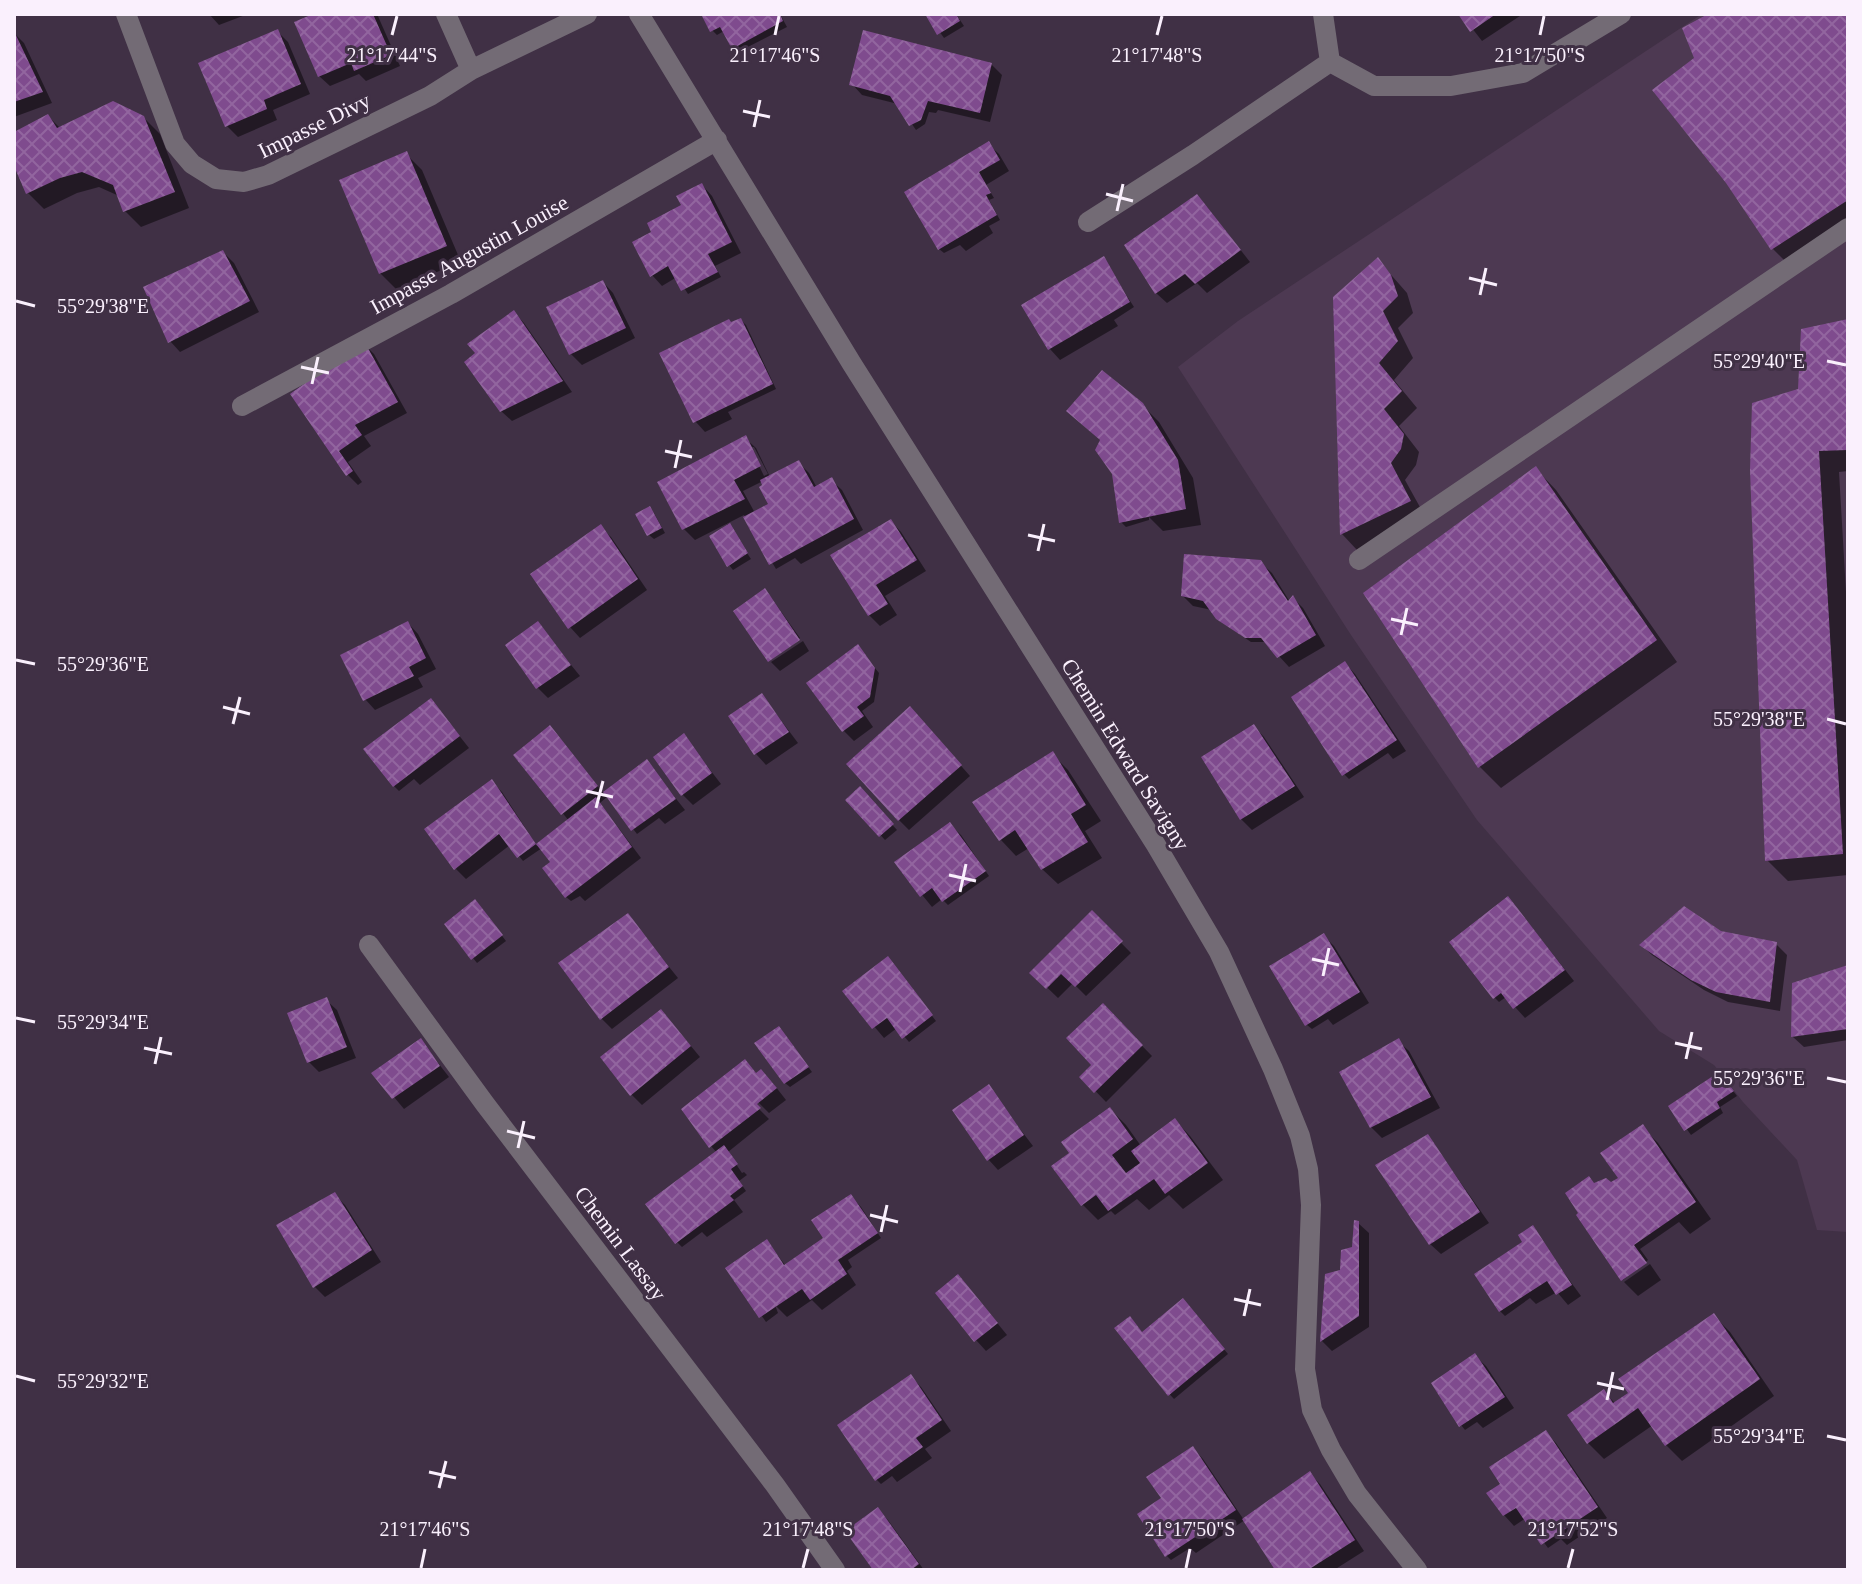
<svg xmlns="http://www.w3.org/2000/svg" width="1862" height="1584" viewBox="0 0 1862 1584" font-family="Georgia,serif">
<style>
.built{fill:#4d3952}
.shadow{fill:#0007;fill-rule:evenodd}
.building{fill:url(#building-cross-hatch)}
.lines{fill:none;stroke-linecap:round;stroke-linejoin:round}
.lane{stroke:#736b75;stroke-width:20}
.street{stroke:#736b75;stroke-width:20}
.ticks{fill:none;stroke:#faf0fd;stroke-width:3}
.labels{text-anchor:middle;stroke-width:6;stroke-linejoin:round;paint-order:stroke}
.street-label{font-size:22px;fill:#faf0fd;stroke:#403045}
.ticks-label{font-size:20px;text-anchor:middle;fill:#faf0fd;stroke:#403045;stroke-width:6;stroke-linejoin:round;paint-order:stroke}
</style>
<defs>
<pattern id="building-cross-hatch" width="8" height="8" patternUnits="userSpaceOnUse" patternTransform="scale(2)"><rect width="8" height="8" fill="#7f4b8e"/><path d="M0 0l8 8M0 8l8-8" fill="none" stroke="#92659f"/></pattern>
</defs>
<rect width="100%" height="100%" fill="#403045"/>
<path class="built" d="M1702,14h146v1218l-31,-2 -20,-70 -54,-58 -29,-37 -55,-34 -182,-211 -126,-185 -173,-268 60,-46z"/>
<path class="shadow" d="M209,14h39l-29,11z
M318,14h59l23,52 -34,15 -7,-7 -29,12 -11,-10z
M703,14h77l7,13 -49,25 -14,-21 -7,4 -5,-5z
M927,14h29l8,12 -20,12z
M1461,14h62l-41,27z
M1712,14h136v221l-54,35 -21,-21 -45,-67 -32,-123z
M278,32l10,10 22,52 -37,16 4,10 -39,17 -11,-11 -26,-62z
M14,33l10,10 28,60 -38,14z
M991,64l11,11 -12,47 -52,-12 -2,3 -7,-1 -4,12 -9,6 -18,-26 -36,-9 -10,-11z
M48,116l13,13 82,-12 17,17 29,74 -48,19 -16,-16 -6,-15 -20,-9 -22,6 -33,16 -16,-16 -14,-32v-27z
M988,144l11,10 10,17 -23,14 8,13 -5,2 11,20 -11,6 4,7 -27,18 -6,-6 -16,8 -5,-4z
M406,154l16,16 39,92 -65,27 -16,-16z
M702,185l10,11 29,57 -26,13 6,11 -33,17 -11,-17 -15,9 -10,-11 32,-69z
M1207,207l43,55 -43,31 -10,-10 -30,20 -11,-10z
M223,252l11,11 25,49 -79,40 -10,-11z
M1103,259l31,48 -20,13 4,6 -58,34 -10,-11 -26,-43z
M1378,260l29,33 6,20 -15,15 15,30 -19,22 23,28 -18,18 20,26 -3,13 -11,15 21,38 -69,32 -15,-16z
M603,282l10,11 22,45 -53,27 -11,-11 -22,-46z
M514,312l10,11 48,69 -60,29 -11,-10 -23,-57z
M741,320l5,5 30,64 -48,23 4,7 -27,13 -10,-11 36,-97z
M1848,321v150l-9,1 9,154v249l-60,6 -21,-21 33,-469z
M364,344l10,10 33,59 -43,23 7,10 -23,16 14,20 -4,3 -10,-10 -55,-81z
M1142,405l17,17 34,56 8,47 -38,6 -14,-14v3l-23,7 -5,-5 -7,-49 -12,-31 -33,-31z
M745,438l11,10 14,29 28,-15 11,11 8,15 14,-8 11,10 21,40 -62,34 -6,-6 -19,11 -32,-54 -49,25 -11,-11 -25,-46zM750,447h4l14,27 -4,2zM763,481l8,24 -16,8 -12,-22z
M1536,469l20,21 121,172 -176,126 -21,-21 -115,-174z
M654,513l11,20 -11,6 -5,-4z
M891,521l10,11 25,39 -41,25 12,19 -17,11 -11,-11 -36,-59z
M727,523l24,36 -18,11 -4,-5z
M600,527l11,10 36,53 -67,48 -10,-11z
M1260,562l12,11 18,29 3,-4 10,10 22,38 -36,21 -23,-25h-15l-28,-19 -11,-13 -19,-4 -10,-10z
M770,596l30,42 -32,21z
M408,623l10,11 18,35 -18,9 5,9 -48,23 -10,-11z
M538,624l42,52 -32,22 -10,-10z
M803,641l6,10 -29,20 -9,-9z
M858,647l21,26 -5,29 -12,9 11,16 -19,14 -10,-10z
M1345,663l10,11 51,77 -13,8 -5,-6 -39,26 -5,-5z
M762,695l36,48 -32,22 -10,-11 -26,-37z
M431,700l38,48 -49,37 -6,-6 -15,12 -5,-5z
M1254,726l10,11 40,60 -52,33 -11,-11 -37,-61z
M684,736l37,48 -28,21 -10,-10z
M941,743l29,33 -61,54 -10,-10z
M569,750l35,44 43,-32 38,48 -20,14 -6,-6 -22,16 -29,-38 -8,7 41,55 -56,43 -5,-5 -9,5 -5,-4 -13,-35 -11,-14 -19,13 -13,-16 -44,34 -10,-10 35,-88 11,11 35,54 32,-25 -53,-66z
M1052,754l16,16 33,51 -16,10 17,27 -44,26 -16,-15 -13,-21 -13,8 -15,-16z
M860,789l37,41 -12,10 -37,-40z
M950,825l11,10 28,41 -41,29 -6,-6 -10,8 -36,-44z
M480,907l26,34 -29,22 -4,-5z
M1518,910l56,71 -49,37 -19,-21 -7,5 -4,-4z
M1092,913l39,40 -45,43 -13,-13 -15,15 -26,-25z
M641,932l37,46 -66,51 -11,-11z
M1720,933l56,11 11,11 -7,56 -52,-9 -24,-12 -52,-35 -11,-10z
M1324,936l10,10 35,57 -36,22 -5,-6 -16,10 -5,-4z
M888,959l48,62 -27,21 -12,-14 -13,10 -39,-46z
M1848,967v73l-44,7 -11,-10z
M326,1000l11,10 19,48 -37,14 -10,-10z
M1103,1006l49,50 -46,46 -24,-25 12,-12z
M671,1022l29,35 -58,48 -11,-11z
M783,1033l29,39 -22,15 -5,-4z
M421,1041l28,36 -45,32 -30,-36z
M1398,1041l11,10 31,57 -58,30 -11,-11z
M757,1075l15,7 14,18 -17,13 -14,-14 -3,3 17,17 -41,33 14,21 2,-1 3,3 -8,6 7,10 -12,9 9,12 -36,25 -5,-5 -20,15 -5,-5 40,-89 -6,-7z
M1724,1079l13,17 -17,11 3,6 -32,22 -20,-28z
M1004,1108l29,38 -35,24 -10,-11z
M1110,1109l16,16 15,21 34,-26 15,16 33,44 -40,29 -14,-14 -20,15 -12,-11 -22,16 -4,-4 -13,9 -16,-16 -10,-51z
M1642,1127l16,16 53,76 -21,15 -11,-12 -39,27 8,11 -25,20 -45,-64 17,-31h16l10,-7z
M1442,1156l47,67 -48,31 -11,-10z
M335,1195l10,10 36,57 -56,35 -11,-11z
M851,1196l10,11 20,31 -33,22 4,7 -5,4 9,14 -34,25 -10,-10 -25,17 -12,-12 3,8 -12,9 -38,-54 38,-27 20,25 40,-28z
M1358,1223l11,10v94l-37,24 -10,-10 5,-66 15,-3 12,-23z
M1650,1264l11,16 -23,16 -14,-14z
M1562,1270l19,26 -13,9 -11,-13 -21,12 -6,-6 -25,18 -5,-5z
M968,1287l39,48 -21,16 -10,-11z
M1183,1300l45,54 -54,45 -14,-15 -17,-50z
M1714,1316l16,16 44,64 -92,65 -16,-16 -13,-20 -49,34 -16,-16 16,-51 12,12z
M1475,1356l11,10 28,42 -31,20 -6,-6 -12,8 -4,-5z
M911,1377l10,10 30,44 -26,18 7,9 -35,24 -5,-6 -11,8 -5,-5z
M1546,1433l10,10 51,75 -40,27 -6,-6 -13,9 -22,-30 -12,8 -10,-11 -2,-30z
M1193,1448l10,11 41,61 66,-46 10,10 44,67 -30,19h-57l-32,-50 -49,33 -6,-5 -19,12 -5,-5z
M878,1510l10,10 36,50h-48z"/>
<path class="building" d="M313,14h60l18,41 -37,16 -3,-8 -33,14 -24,-55z
M701,14h79l3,7 -51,28 -12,-22 -10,5z
M925,14h31l4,7 -23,14z
M1458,14h38l-26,18z
M1708,14h140v186l-77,50 -45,-67 -74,-93 42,-32 -12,-30z
M278,29l23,55 -37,16 3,9 -42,18 -27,-64z
M863,30l129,33 -12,50 -52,-12 -7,19 -12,6 -19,-30 -41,-11z
M14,31l29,61 -29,10z
M113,101l31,15 31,76 -52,20 -10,-27 -31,-13 -22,6 -34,16 -12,-28v-34l34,-18 9,14z
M989,141l11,19 -21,12 12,21 -5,2 11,20 -59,35 -34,-58z
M407,151l40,95 -68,28 -40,-94z
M702,183l30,59 -24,12 10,18 -37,19 -13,-25 -18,11 -18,-35 19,-10 -4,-9 34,-18 -5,-9z
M1197,194l44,56 -46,34 -10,-10 -30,20 -31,-49z
M223,250l27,51 -82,42 -25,-56z
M1104,256l26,46 -82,48 -27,-45z
M1378,257l13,18 7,21 -15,15 15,30 -19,22 23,28 -18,18 20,25 -3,15 -10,14 20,38 -71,34 -7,-238z
M603,280l23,48 -57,27 -23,-48z
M514,310l49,71 -63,31 -36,-50 11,-9 -8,-9z
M741,318l32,66 -80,39 -34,-70 70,-34 2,3z
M1848,319v131l-29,1 24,403 -78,7 -15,-391 2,-67 46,-14 3,-60z
M364,341l34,61 -43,23 7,10 -23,16 14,20 -7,5 -56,-82z
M1102,370l41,33 35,57 8,49 -67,14 -7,-49 -17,-24 5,-10 -34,-29z
M746,435l15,31 -27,14 11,19 -63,31 -25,-48z
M799,460l15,27 18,-10 22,42 -85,46 -26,-48 25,-13 -9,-17 3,-2 -2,-5z
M1536,466l121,174 -179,128 -115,-175z
M650,506l12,22 -15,8 -12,-22z
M891,519l26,41 -41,25 12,19 -20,12 -38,-61z
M730,523l18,30 -21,14 -18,-31z
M601,524l37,55 -70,50 -38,-55z
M1184,554l77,6 27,41 5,-6 23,40 -39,23 -16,-20h-16l-29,-19 -13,-18 -22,-5z
M765,588l35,52 -32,22 -35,-51z
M408,621l18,37 -17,9 5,9 -51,25 -23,-46z
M538,621l33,44 -35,24 -31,-44z
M858,644l17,24 -5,29 -13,10 7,9 -22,16 -36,-49z
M1345,661l52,79 -55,36 -51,-79z
M762,693l27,39 -35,23 -26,-39z
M431,698l29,38 -67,51 -30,-38z
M910,706l52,59 -64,56 -52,-57z
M1254,724l41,62 -55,34 -39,-63z
M550,725l48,61 -37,29 -48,-60z
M684,733l28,40 -31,23 -28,-39z
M1053,751l33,54 -15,9 17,28 -47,28 -26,-40 -16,11 -27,-39z
M647,759l29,40 -45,32 -28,-39z
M492,779l44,65 -19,14 -18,-24 -45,36 -30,-41z
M860,786l34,38 -15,13 -34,-37z
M596,797l36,50 -67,51 -23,-30 8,-6 -14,-18z
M950,822l36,49 -44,31 -10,-14 -12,9 -26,-35z
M1508,896l57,74 -52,39 -12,-16 -8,6 -44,-57z
M475,899l28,36 -32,25 -27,-36z
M1684,906l37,25 56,11 -7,60 -54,-10 -25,-12 -52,-35z
M1092,910l31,31 -48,46 -14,-13 -15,15 -17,-16z
M628,913l41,54 -69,53 -42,-57z
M1324,933l36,59 -55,34 -36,-60z
M888,956l45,59 -31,24 -15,-21 -15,11 -30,-38z
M1848,965v64l-57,8 1,-54z
M327,997l20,50 -40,16 -20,-50z
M1103,1003l40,42 -49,48 -15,-16 12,-12 -25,-27z
M661,1009l30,37 -61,50 -30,-39z
M779,1026l30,41 -25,17 -30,-41z
M421,1038l19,28 -48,33 -21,-26z
M1399,1038l32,59 -61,31 -31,-56z
M745,1059l11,14 5,-4 16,19 -20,16 4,4 -52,40 -28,-39z
M1719,1072l15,19 -17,11 3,6 -36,23 -16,-25z
M989,1084l35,51 -37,26 -35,-51z
M1110,1107l23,32 -21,16 14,18 14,-10 -9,-12 44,-33 33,45 -43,31 -11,-15 -46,32 -12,-16 -15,11 -30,-40 18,-13 -8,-11z
M1643,1124l53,78 -62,43 13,18 -26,18 -45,-66 2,-2 -13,-20 24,-17 5,7 12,-5 5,4 7,-4 -18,-25z
M1428,1134l52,78 -51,33 -54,-80z
M724,1145l14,19 -7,5 12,17 -13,10 4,4 -59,44 -30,-40z
M335,1192l37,58 -59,38 -37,-63z
M851,1194l27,39 -40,27 9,14 -37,26 -8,-11 -43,29 -34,-50 42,-29 17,26 39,-27 -12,-18z
M1354,1220l5,1v95l-39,26 5,-68 15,-4 1,-20 11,-3z
M1533,1225l39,60 -16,10 -9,-14 -48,31 -25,-38 48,-32 -4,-7z
M958,1274l40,49 -24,19 -39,-49z
M1183,1298l42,51 -57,47 -54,-68 16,-12 12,16z
M1714,1313l46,66 -95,67 -27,-38 -51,36 -20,-29 37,-26 9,14 15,-10 -10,-14z
M1475,1353l30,44 -46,30 -28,-44z
M911,1374l31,46 -26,18 7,9 -48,34 -38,-56z
M1546,1430l52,77 -57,38 -25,-37 -13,8 -17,-23 14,-9 -11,-17z
M1193,1446l43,64 -71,47 -28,-43 24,-16 -15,-21z
M1310,1471l45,69 -47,30h-33l-33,-51z
M878,1507l41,57 -8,6h-38l-28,-39z"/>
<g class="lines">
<path class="lane" d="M1359,560l489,-332"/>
<path class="street" d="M126,14l49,130 17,20 24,15 28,3 24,-7 162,-79 41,-26 116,-56
M446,14l25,56
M639,14l213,350 304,481 63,107 54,117 27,67 8,33 3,36 -6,164 7,41 19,40 26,44 60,76
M1323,14l7,48
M1330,62l44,24h77l72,-13 98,-59
M1088,222l105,-67 137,-93
M242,406l209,-112 266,-154
M369,945l116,159 290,381 60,85"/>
</g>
<path class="ticks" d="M392,35l5,-19M775,35l4,-19M1157,35l5,-19M1540,35l4,-19M743,111l27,6M754,127l6,-27M1106,194l27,7M1117,211l6,-27M1469,278l28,7M1480,295l6,-27M16,301l19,5M1827,361l19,4M301,367l28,6M312,384l6,-27M665,451l27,6M675,468l6,-28M1028,535l27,6M1038,551l6,-27M1391,619l27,6M1401,635l6,-27M16,660l19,4M223,707l27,7M1827,719l19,5M233,724l7,-27M586,791l27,6M596,808l7,-27M949,875l27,6M960,892l6,-28M1312,959l27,6M1323,976l6,-28M16,1018l19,4M1675,1043l27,6M144,1048l28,6M1686,1059l6,-27M155,1064l6,-27M1827,1078l19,4M507,1131l28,7M518,1148l6,-27M870,1215l28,7M881,1232l6,-27M1234,1299l27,6M1244,1316l6,-27M16,1376l19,5M1597,1383l27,6M1607,1400l6,-28M1827,1436l19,4M429,1472l27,6M439,1488l7,-27M421,1568l4,-19M803,1568l5,-19M1186,1568l4,-19M1568,1568l5,-19"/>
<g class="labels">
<g class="street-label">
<text transform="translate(314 125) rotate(-26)" y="8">Impasse Divy</text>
<text transform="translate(469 254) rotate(-29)" y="8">Impasse Augustin Louise</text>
<text transform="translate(1126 754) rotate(58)" y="8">Chemin Edward Savigny</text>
<text transform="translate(621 1243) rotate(53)" y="8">Chemin Lassay</text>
</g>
</g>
<g class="ticks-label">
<text x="392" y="62">21°17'44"S</text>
<text x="775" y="62">21°17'46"S</text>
<text x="1157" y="62">21°17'48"S</text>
<text x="1540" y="62">21°17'50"S</text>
<text x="103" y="313">55°29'38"E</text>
<text x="1759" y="368">55°29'40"E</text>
<text x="103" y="671">55°29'36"E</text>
<text x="1759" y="726">55°29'38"E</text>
<text x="103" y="1029">55°29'34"E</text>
<text x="1759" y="1085">55°29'36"E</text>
<text x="103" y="1388">55°29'32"E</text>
<text x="1759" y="1443">55°29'34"E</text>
<text x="425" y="1536">21°17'46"S</text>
<text x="808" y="1536">21°17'48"S</text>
<text x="1190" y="1536">21°17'50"S</text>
<text x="1573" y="1536">21°17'52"S</text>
</g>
<rect width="1862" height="1584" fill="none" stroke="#faf0fd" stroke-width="32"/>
</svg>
